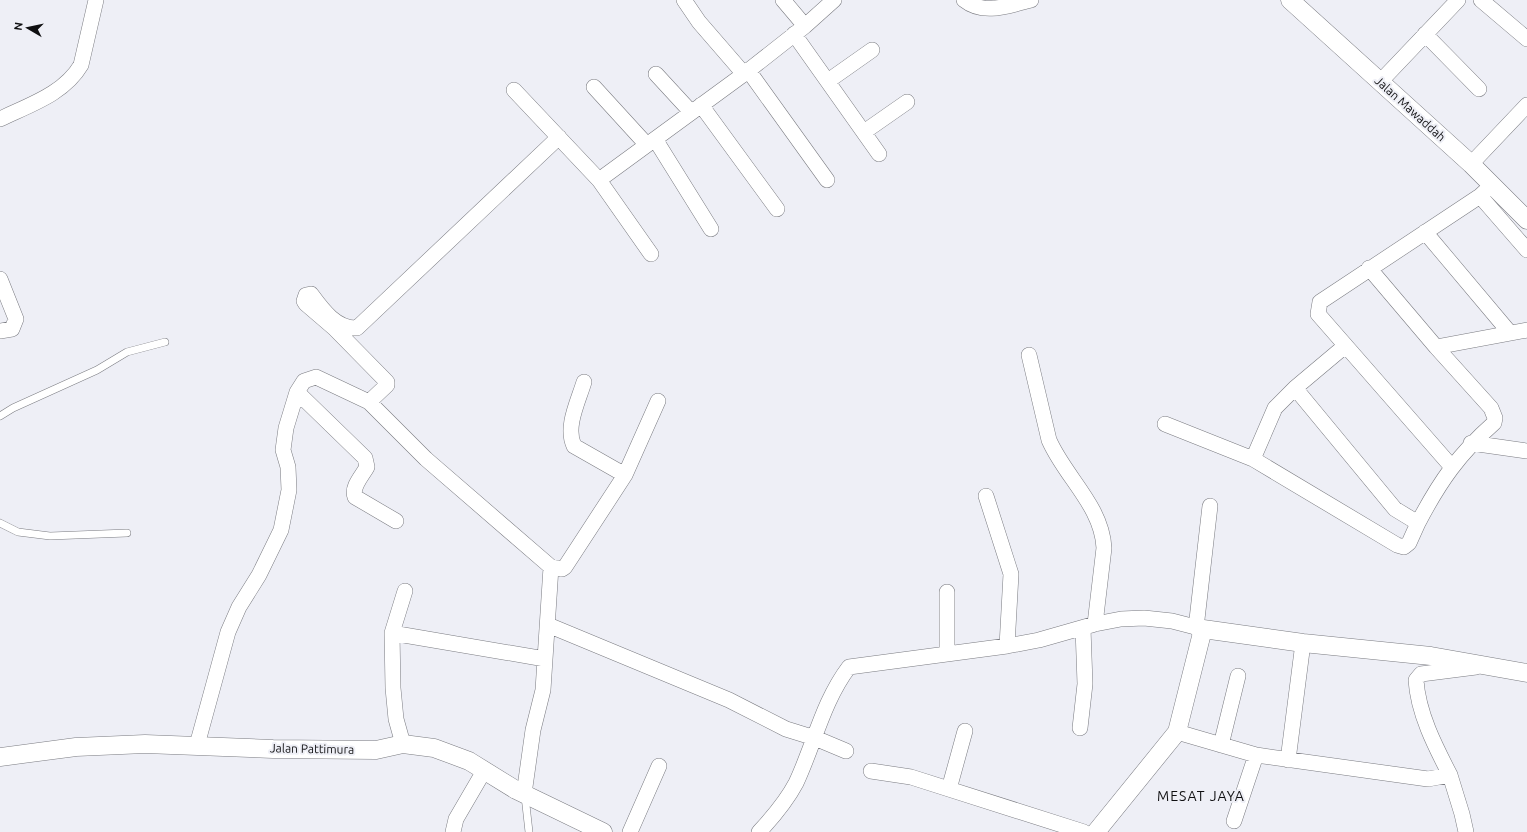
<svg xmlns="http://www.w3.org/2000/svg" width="1527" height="832" viewBox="0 0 1527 832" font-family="Ubuntu,sans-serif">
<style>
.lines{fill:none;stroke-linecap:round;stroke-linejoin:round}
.service-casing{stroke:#7a7b81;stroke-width:8}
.minor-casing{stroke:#7a7b81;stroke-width:16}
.tertiary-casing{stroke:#7a7b81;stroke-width:19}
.service{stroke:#fff;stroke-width:7}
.minor{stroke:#fff;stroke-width:15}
.tertiary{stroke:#fff;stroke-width:18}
.labels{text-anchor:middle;stroke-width:4;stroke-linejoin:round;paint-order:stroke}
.street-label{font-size:12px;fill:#0f0f11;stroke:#eeeff6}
.quarter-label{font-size:14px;letter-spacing:1px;fill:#0f0f11;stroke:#eeeff6}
</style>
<rect width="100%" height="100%" fill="#eeeff6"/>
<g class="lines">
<defs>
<path id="service" d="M0,416l13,-8 84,-38 30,-18 38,-10
M0,523l18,9 32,4 77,-3
M525,796l4,36"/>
<path id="minor" d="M684,0l15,22 45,52
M783,0l22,26
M964,0c20,16 46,5 67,0
M1481,0l46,39
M794,34l85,120
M1425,34l54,55
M748,70l79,110
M656,74l35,38
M828,81l44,-31
M1380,82l78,-82
M594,87l53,58
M514,90l85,90 52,74
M701,105l76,104
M0,119c29,-14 64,-25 81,-54l15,-65
M864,132l43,-30
M655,139l56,90
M1471,164l56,-59
M599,180l145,-106 61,-48 29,-26
M1480,196l47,54
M1425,232l85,101
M0,279l16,40 -4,10 -12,2
M1345,346l-50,42 100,121 23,14c22,-42 41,-69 76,-100l1,-5 -4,-10 -55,-61 -67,-79
M1436,347l91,-17
M1029,355l20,85c16,37 53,66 55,108l-9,76
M584,382c-6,20 -19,45 -10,64l51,29
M297,392l68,66 2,9c-5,9 -16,20 -12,30l41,24
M369,402l18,-17v-3l-53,-54 -28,-24 -2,-3 2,-6 5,-1c11,15 25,35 46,34l202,-191
M1165,424l88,35 22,-51 20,-20
M1471,443l56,8
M1253,459l144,86 7,2 5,-4 9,-20
M1451,466l-133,-152 2,-12 160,-106 12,-11
M986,496l25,78 -4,72
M551,567l11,2 3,-2 60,-92 33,-74
M548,625l181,75 57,29 29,9 31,13
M1196,628l14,-122
M392,633l153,26
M947,654v-62
M1080,728l5,-44 -2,-56
M1177,732l79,23 172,24 22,-4c-15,-29 -32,-62 -34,-95l5,-6 55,-7
M403,744l-7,-25 -3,-31 -1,-55 13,-42
M197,745l31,-113 11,-25 20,-32 22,-45 8,-40 -1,-23 -5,-17 3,-22 11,-36 7,-11 12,-4 53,25 57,57 125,108 -8,123 -10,40 -9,64
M1221,745l17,-69
M1288,760l15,-117
M871,771l40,6 173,55
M1450,775l12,39 4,18
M949,789l16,-58
M1234,821l22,-66
M453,832l3,-13 28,-48
M630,832l29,-66
M759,832c14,-15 27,-30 37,-49 18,-38 27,-82 53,-116l158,-21 32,-6 56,-16 26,-5 23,-1 28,3 31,8"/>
<path id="tertiary" d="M1290,0l181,164 56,56
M0,757l76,-10 69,-3 128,5 103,1 27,-6 31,4 35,13 47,29 87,42
M1096,832l81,-100 26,-103 100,14 128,13 96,17"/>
</defs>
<use href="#service" class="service-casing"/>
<use href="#minor" class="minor-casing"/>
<use href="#tertiary" class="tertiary-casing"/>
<use href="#service" class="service"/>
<use href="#minor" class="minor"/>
<use href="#tertiary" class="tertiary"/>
</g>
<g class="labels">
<g class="street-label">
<text transform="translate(1410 109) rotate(42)" y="4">Jalan Mawaddah</text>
<text transform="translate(312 749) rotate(1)" y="4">Jalan Pattimura</text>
</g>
<g class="quarter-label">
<text x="1201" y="801">MESAT JAYA</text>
</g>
</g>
<g transform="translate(28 28) rotate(279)" stroke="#eeeff6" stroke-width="3" paint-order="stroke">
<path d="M0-3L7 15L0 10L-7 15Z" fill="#0f0f11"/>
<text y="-6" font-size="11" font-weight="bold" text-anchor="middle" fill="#0f0f11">N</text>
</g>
</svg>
